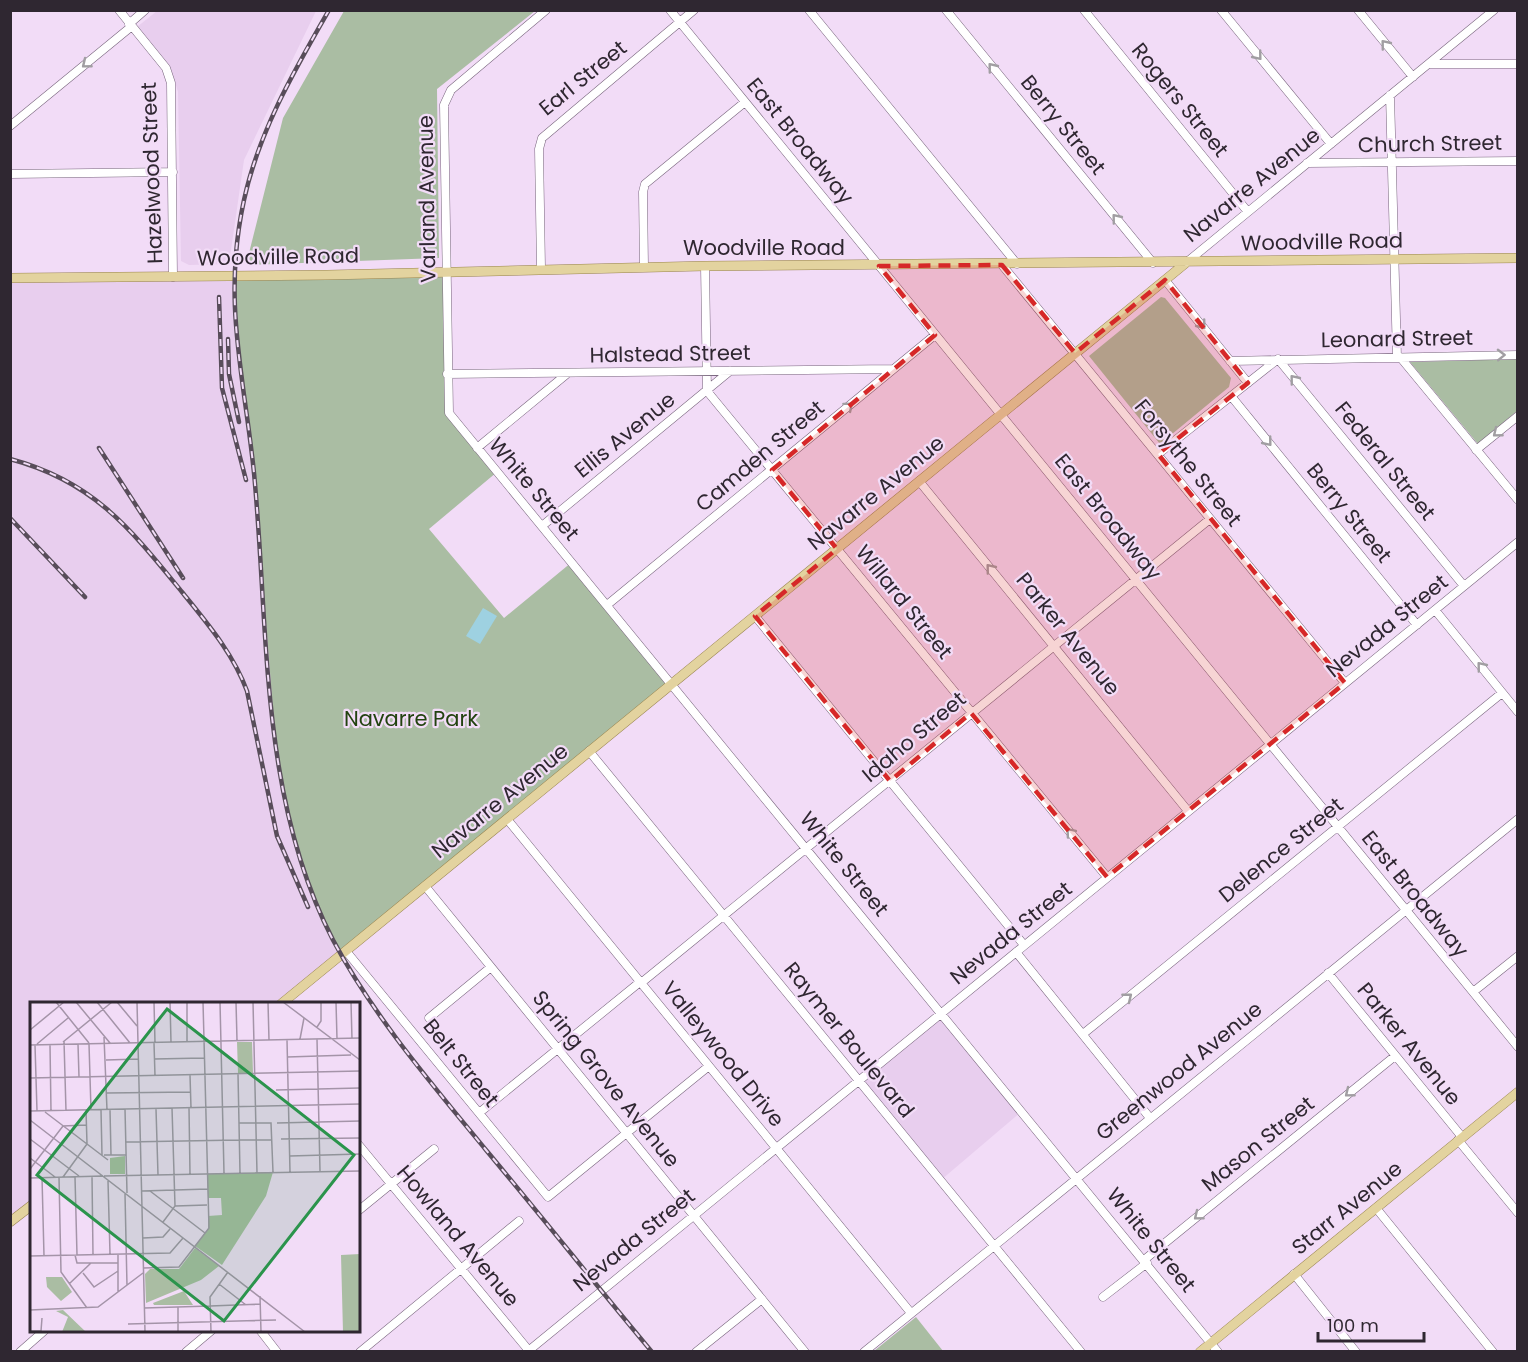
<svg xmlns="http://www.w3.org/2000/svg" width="1528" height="1362" viewBox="0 0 1528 1362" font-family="Poppins,sans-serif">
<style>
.built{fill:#e8ceee}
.green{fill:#aabda3}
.water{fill:#9ed1e1}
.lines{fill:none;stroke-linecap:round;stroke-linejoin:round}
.minor-casing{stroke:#78657d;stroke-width:9}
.major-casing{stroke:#98844f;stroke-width:10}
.minor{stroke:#fff;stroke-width:8}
.major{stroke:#e3d39f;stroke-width:9}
.rail-casing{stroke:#584d5a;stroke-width:4.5}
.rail{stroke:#f2dcf7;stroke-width:2;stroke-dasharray:7;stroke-linecap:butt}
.oneway{stroke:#a19ea2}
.marked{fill:#d62828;fill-opacity:0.2;stroke:#d62828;stroke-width:4.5;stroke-dasharray:12 8;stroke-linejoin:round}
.labels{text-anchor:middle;stroke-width:4.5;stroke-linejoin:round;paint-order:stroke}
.street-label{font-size:21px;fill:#2f2731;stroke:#f2dcf7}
.park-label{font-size:21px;fill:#224310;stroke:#f2dcf7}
.inset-road{fill:none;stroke:#a494a8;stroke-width:1.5}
.view{fill:#2b944c;fill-opacity:0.15;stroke:#2b944c;stroke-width:3}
.inset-edge{fill:none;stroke:#2f2731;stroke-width:3}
</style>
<rect width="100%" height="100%" fill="#f2dcf7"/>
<path class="built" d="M157,11h159l-72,149 -15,104 -40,1 -8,-4 -3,-169 -7,-23 -34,-42z
M234,276l1,53 19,143 14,176 17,157 19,70 37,79 -60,49 -249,1 -1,201 -20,17v-945z
M942,1012l80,99 -81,69 -82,-100z"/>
<path class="green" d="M344,11h191l-98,78 2,169 -193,7 37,-147z
M445,271l2,136 50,65 -68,57 75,89 68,-56 100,121 -331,271 -37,-79 -19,-70 -11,-83 -20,-250 -19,-143 -1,-53z
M1161,297l4,1 66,80 -2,9 -69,57 -71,-88z
M1517,359v52l-39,33 -68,-82z
M916,1317l27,34h-69z"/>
<path class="water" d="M483,608l14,8 -17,28 -14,-8z"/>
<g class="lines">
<defs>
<path id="minor" d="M119,10l47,58 5,15 2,194
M546,10l-95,80 -7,15 5,308 769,939
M670,10l848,1037
M809,10l208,254
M946,10l207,253
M1084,10l164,202
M1221,10l110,134
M1358,10l55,67
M129,24l16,-14
M1429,64h89
M1390,95l7,262
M10,126l122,-100
M1307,163l211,-2
M10,174l163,-2
M1187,262l307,-252
M1002,265l343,418
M705,266l2,125 400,486
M644,267l-1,-75 2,-8 100,-82
M541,268l-2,-119 3,-11 152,-128
M1165,280l83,103
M1400,357l118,143
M1278,359l186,227
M1230,361l288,-6
M447,374l446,-5
M1231,396l186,229
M477,448l91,-75
M1476,450l42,-34
M1158,454l120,-95
M919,481l269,330
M542,526l188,-155
M607,605l328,-270
M1435,610l83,102
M755,616l269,329
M589,751l492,601
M507,819l404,494
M425,886l380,466
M346,951l202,246 161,-131
M1016,952l134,166
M1328,973l134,164
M641,983l569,-464
M1473,992l45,-36
M429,1018l62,-51
M1083,1034l419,-341
M479,1113l161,-131
M1458,1140l60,73
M358,1144l172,208
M1376,1208l117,144
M358,1211l76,-62
M1144,1260l251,-204
M1294,1274l62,78
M1103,1297l44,-34
M260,1330l17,22
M20,1352l25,-22
M186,1352l26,-22
M360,1352l159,-131
M527,1352l991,-810
M696,1352l66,-53
M864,1352l654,-533"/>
<path id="major" d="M10,278l317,-3 378,-9 813,-8
M281,1004l906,-742
M10,1222l22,-17
M1200,1352l318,-260"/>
</defs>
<use href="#minor" class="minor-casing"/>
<use href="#major" class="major-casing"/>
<use href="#minor" class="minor"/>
<use href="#major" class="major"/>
<defs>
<path id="rail" d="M329,10c-35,61 -70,121 -85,190 -22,101 0,175 10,273 15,156 5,324 79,467 41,77 98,143 153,210 56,67 110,135 166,202
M219,297l3,91 24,92
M228,339l1,35 10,48
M99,448l84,130
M10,459c83,22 120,69 172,133 25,31 51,61 65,99l30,145 31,71
M10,518l75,79"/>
</defs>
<use href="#rail" class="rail-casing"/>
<use href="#rail" class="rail"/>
</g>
<defs><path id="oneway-chevron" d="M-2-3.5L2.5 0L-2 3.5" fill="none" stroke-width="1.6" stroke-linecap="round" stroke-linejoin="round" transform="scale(1.5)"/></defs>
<g class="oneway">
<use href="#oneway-chevron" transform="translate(1385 44) rotate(-129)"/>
<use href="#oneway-chevron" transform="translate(1258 56) rotate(51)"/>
<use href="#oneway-chevron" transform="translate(86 64) rotate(141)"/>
<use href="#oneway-chevron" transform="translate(992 67) rotate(-129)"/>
<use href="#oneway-chevron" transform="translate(1116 218) rotate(-129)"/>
<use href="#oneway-chevron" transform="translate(1202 325) rotate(51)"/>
<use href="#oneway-chevron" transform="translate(1501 355) rotate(-1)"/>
<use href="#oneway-chevron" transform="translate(1294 379) rotate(-129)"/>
<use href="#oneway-chevron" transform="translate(849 406) rotate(-40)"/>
<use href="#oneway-chevron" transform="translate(1497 433) rotate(141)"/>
<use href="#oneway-chevron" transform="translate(1268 442) rotate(51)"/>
<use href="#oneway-chevron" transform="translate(990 568) rotate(-129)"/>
<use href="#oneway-chevron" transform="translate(1481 666) rotate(-129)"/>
<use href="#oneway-chevron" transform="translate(1070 832) rotate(-130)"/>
<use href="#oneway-chevron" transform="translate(1128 997) rotate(-39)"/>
<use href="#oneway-chevron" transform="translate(1349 1093) rotate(141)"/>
<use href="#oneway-chevron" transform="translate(1198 1216) rotate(141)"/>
</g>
<path class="marked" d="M1002,265l73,88 90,-73 83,103 -90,71 187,229 -238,194 -136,-164 -81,68 -135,-165 82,-67 -65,-79 163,-135 -56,-69z"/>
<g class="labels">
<g class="street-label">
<text transform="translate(583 78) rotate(-39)" y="7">Earl Street</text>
<text transform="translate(1180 100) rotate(51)" y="7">Rogers Street</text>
<text transform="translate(1063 125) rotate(51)" y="7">Berry Street</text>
<text transform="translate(800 141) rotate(51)" y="7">East Broadway</text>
<text transform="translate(1430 144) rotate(-1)" y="7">Church Street</text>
<text transform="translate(152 173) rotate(-92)" y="7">Hazelwood Street</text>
<text transform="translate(1252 185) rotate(-39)" y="7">Navarre Avenue</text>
<text transform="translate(427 199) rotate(-91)" y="7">Varland Avenue</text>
<text transform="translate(1322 242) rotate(-1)" y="7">Woodville Road</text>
<text x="764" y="255">Woodville Road</text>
<text transform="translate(278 257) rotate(-1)" y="7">Woodville Road</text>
<text transform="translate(1397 339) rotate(-1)" y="7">Leonard Street</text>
<text transform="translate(670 354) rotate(-1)" y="7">Halstead Street</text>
<text transform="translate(625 435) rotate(-39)" y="7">Ellis Avenue</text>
<text transform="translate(760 456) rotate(-40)" y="7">Camden Street</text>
<text transform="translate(1385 461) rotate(51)" y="7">Federal Street</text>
<text transform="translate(1188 463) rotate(51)" y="7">Forsythe Street</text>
<text transform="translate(534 489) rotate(50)" y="7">White Street</text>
<text transform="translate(876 493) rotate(-39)" y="7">Navarre Avenue</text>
<text transform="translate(1349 513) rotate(51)" y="7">Berry Street</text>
<text transform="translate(1108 517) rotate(51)" y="7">East Broadway</text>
<text transform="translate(904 602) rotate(51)" y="7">Willard Street</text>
<text transform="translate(1387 626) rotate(-39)" y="7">Nevada Street</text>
<text transform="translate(1068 634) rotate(51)" y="7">Parker Avenue</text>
<text transform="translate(914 737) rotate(-40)" y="7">Idaho Street</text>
<text transform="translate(500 801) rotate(-39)" y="7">Navarre Avenue</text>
<text transform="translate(1281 850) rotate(-39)" y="7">Delence Street</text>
<text transform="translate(844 864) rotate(51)" y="7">White Street</text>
<text transform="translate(1415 894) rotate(51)" y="7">East Broadway</text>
<text transform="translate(1011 933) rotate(-39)" y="7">Nevada Street</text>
<text transform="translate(849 1040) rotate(51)" y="7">Raymer Boulevard</text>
<text transform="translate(1409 1044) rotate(51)" y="7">Parker Avenue</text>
<text transform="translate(723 1054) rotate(51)" y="7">Valleywood Drive</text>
<text transform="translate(461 1063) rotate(51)" y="7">Belt Street</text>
<text transform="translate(1179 1071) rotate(-39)" y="7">Greenwood Avenue</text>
<text transform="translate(606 1079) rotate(51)" y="7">Spring Grove Avenue</text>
<text transform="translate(1258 1144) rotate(-39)" y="7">Mason Street</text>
<text transform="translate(1347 1208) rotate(-39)" y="7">Starr Avenue</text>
<text transform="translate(458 1236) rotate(50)" y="7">Howland Avenue</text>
<text transform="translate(634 1240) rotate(-39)" y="7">Nevada Street</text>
<text transform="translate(1151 1240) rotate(51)" y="7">White Street</text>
</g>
<g class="park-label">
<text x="411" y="726">Navarre Park</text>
</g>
</g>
<g transform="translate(30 1002)">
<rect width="330" height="330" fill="#f2dcf7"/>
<path d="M207,40h15l1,31h-15zM95,154v18h-15v-16zM243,170l-7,24 -44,69 -27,-19 13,-17v-13l14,-1 -1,-17h-13l-1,-24zM165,246l24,18 -18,14 -55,23 -1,-29 5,-5h29zM330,252v78h-17l-2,-77zM16,275h16l10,15 -11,9 -14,-14zM154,289l9,14h-39l-1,-2zM33,308l23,22h-24l6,-15 -12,-6z" fill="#aabda3"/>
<path class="inset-road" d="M26,0l33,41M46,0l34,41M67,0l33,41M87,0l20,24M107,0l8,330M124,0l1,41M140,0l1,40M157,0v40M190,0l4,171M206,0l1,38M223,0l4,171M238,0l1,38M253,0l77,58M306,0l1,37M321,0l1,37M287,25l4,-6v-19M0,28l34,-28M74,35l3,73M270,37l4,-21M287,37l3,132M257,38l3,132M34,39l2,70M33,40l49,-40M124,41l1,33M7,42l31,-26M48,42l1,33M59,42l2,66M0,43l330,-7M5,43l2,66M20,43l1,66M257,55l64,-2M124,57l50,-1M76,58l33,-1M208,72l2,99M160,73l1,33M0,76l330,-7M246,88l84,-2M77,91l83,-1M159,106l1,66M95,107l2,84M126,107l2,66M56,108l1,34M71,108l1,45M80,108l1,45M0,109l330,-7M15,110l63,48M0,118l275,212M209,121h32l2,49M247,121l83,-2M0,137l49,37M251,137l79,-1M209,138h33M96,140l113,-2M74,153h22M260,154l70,-2M0,156l25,19M0,167l33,-43 23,-1M62,174l1,79M74,174l256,-5M12,175l2,79M29,175l2,95 26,36M33,175l24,-33M45,175l2,78M0,176l73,-2M78,179l2,73M112,189l66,-2M120,189l55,42M95,192l2,92M145,204l32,-1M133,220l12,-16 -3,-98M113,236l20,-1 7,-8M88,252v39M45,253l2,8h41M0,254l140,-3 13,-15M113,266l36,-1 30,-39 -6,-226M53,271l11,14 24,-16M39,282l22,-21M189,282l27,21M230,294l1,36M180,304l50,-2M114,306l66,-2M0,308l68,-3 45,-34M98,322l148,-4M0,329h11l1,-13M148,330v-25M181,330l-1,-35 18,-25"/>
<path class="view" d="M137,7l187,146 -130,166 -187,-146z"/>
<rect width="330" height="330" class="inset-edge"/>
</g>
<rect width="1528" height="1362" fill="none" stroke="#2f2731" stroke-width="24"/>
<path d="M1318 1332v9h106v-9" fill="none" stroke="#2f2731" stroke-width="3"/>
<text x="1327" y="1332" font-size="18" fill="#2f2731" stroke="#f2dcf7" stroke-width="4.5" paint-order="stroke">100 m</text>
</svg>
